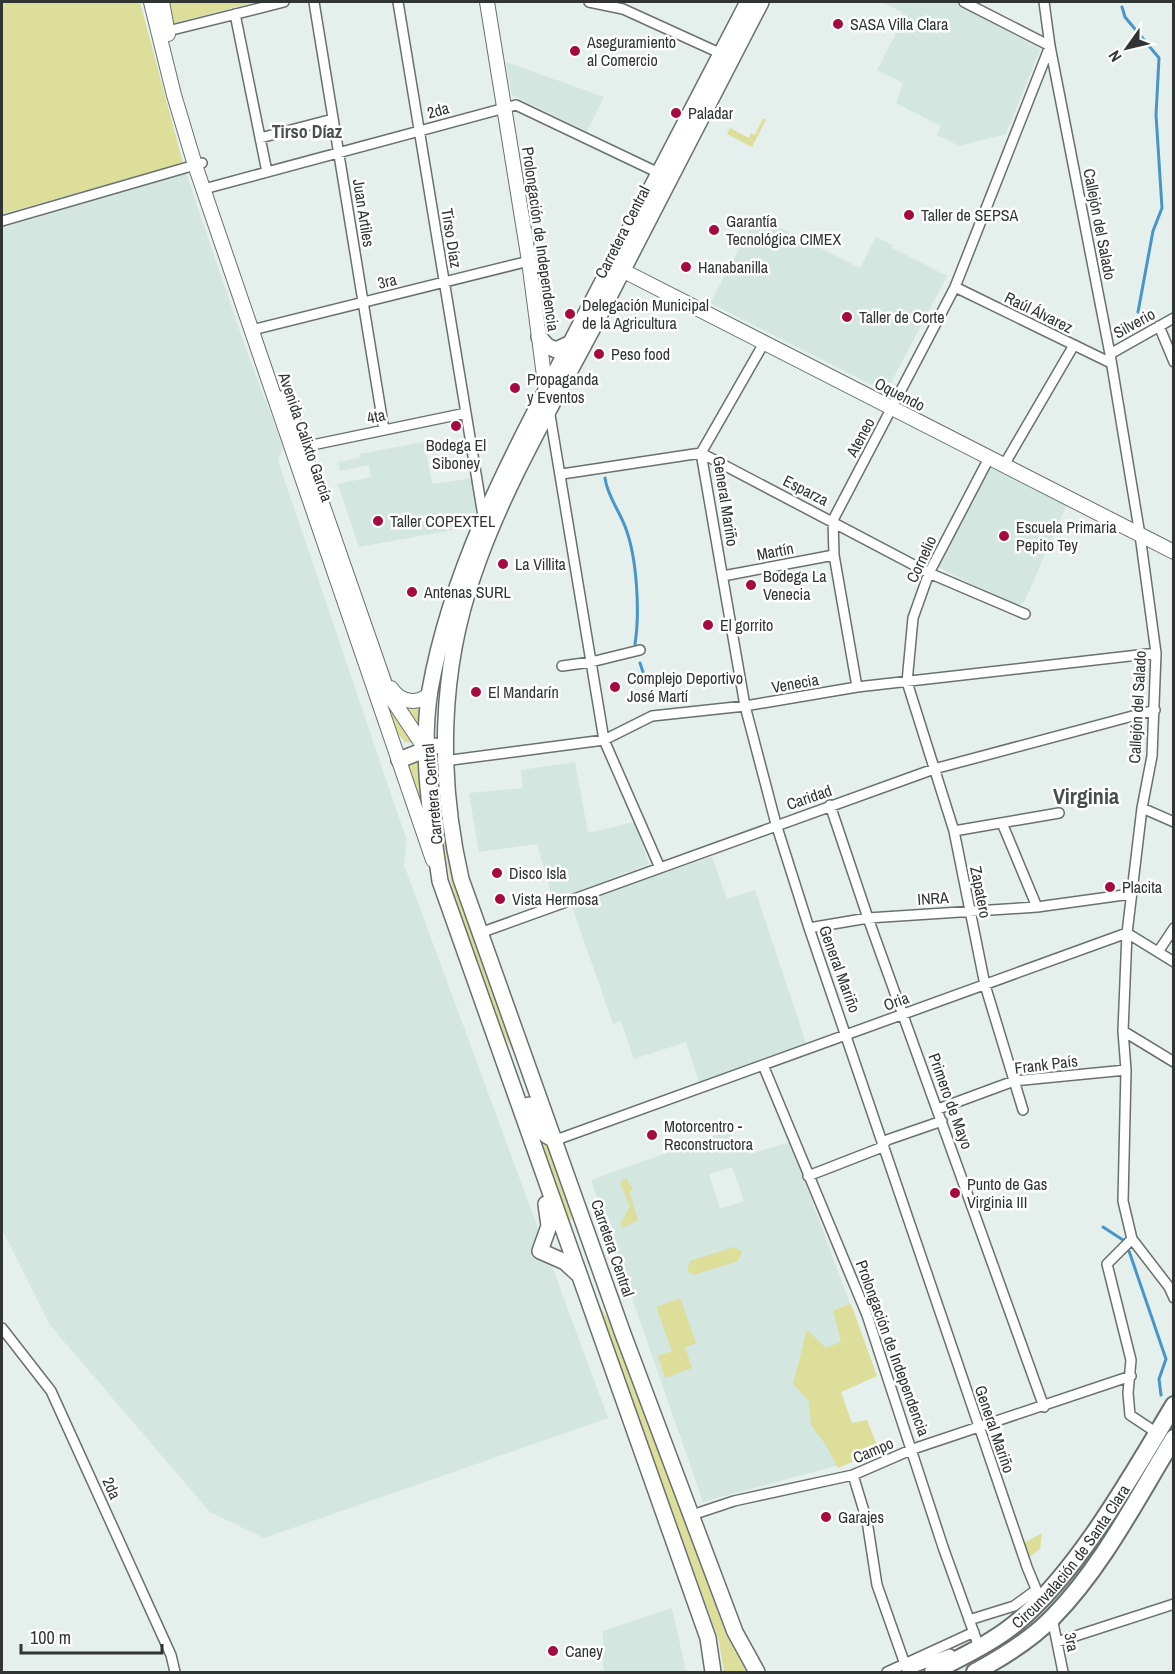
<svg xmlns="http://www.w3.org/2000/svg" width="1175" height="1674" viewBox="0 0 1175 1674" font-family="'Archivo Narrow',sans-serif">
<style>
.built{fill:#d3e6df;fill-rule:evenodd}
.green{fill:#dcde9a}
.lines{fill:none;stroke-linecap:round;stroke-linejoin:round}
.stream{stroke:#4896c8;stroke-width:3}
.street-casing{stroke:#68716e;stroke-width:12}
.secondary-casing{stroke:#68716e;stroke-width:16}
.primary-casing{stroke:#68716e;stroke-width:18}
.highway-casing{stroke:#68716e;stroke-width:20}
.street{stroke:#fff;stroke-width:9}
.secondary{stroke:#fff;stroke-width:14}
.primary{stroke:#fff;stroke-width:15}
.highway{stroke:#fff;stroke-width:16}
.poi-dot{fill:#a50b3f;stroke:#fff;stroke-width:2}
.labels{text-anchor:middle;stroke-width:5;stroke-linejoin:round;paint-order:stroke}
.poi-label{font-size:16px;fill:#303433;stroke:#fff;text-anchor:start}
.street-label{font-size:16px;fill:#303433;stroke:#fff}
.neighbourhood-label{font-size:18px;font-weight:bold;fill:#48504e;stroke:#fff}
.district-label{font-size:22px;font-weight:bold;fill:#48504e;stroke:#fff}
</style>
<rect width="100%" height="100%" fill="#e5efec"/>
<path class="built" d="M882,2h72l86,47 -34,85 -47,12 -22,-11 4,-9 -45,-23 7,-20 -26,-13 23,-44 2,-14z
M506,62l98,35 -17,34 -75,-36z
M186,173l60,176 37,98 -5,14 128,377 -2,27 204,553 -344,120 -54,-26 -160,-187 -48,-96v-1001z
M757,216l103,52 16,-31 17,8 -1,3 55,28 -61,116 -176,-89z
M424,442l8,42 41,-6 4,28 -8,21 -110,20 -21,-63 33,-7 -2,-12 -29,6 -2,-9 22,-4v-4z
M990,467l77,38 -43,97 -7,5 -79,-40z
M575,762l13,71 46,-11 15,42 -96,36 -16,-56 -58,8 -10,-59 54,-5 -2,-18z
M712,857l15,42 28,-9 52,156 -108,36 -13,-40 -52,17 -13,-38 -8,3 -42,-120z
M728,1131l22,23 40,-12 87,234 -53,19 22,68 -143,39 -112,-322zM732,1167l12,34 -24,8 -11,-35z
M672,1608l14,64h-81l-2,-6v-35z"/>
<path class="green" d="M2,2h138l43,161 -181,51z
M165,2h91l-86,22z
M763,118l3,2 -14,27 -25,-13 3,-6 19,10 2,-5 4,2z
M375,666l43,78 -13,-2 -9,-11z
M400,706l22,2 -4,25z
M421,757l3,64 -20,-59z
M436,775l16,95 65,188c-51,-83 -73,-187 -81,-283z
M535,1128l17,18 22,60 -4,16z
M626,1178l7,12 -4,1 9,29 -15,8 -3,-3 10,-19 -10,-23z
M734,1247l8,5 -4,9 -44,14 -7,-4 3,-10z
M680,1298l16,45 -11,4 7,21 -27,10 -7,-22 14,-5 -16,-44z
M596,1299l19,32 112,306 20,35h-23l-5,-31z
M851,1304l26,72 -36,16 11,31 15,-3 12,30 -41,18 -12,-23 -15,-20 -2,-24 -16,-17 14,-54 19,18 15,-6 -8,-32z
M1042,1533l-2,16 -13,10 -5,-15z"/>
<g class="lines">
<path class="stream" d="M1122,7l3,10 34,41 -3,57 6,93 -9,23 -15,81
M605,478c2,18 15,33 21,51 11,30 14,83 9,115
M640,663l6,18
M1103,1227l20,13
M1129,1251l37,108 -7,20 2,16"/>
<defs>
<path id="street" d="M314,2l70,428
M398,2l85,514
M589,2l34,7 101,46
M1044,2l6,44 60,308 30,181 16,118 -4,103 -10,52 -15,125 -4,98 3,39 -3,131 9,38 37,48 5,11
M235,14l32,158
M164,32l120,-30
M260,138l73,-19
M204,189l312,-84 147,70
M2,221l200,-58
M955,287l156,76
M1159,326l15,36
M252,330l277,-69
M764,343l-63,110 44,253 31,118 33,104 218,639 14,34
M1110,354l64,-36
M549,409l55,331 56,128
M298,448l168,-35
M989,458l-60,115 -16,45 -6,64 47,149 31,154 38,125
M1004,465l70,-120
M562,474l139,-21 228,120 96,41
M723,576l111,-21
M562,666l29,-4 49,-12
M857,687l-23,-132 -1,-35 122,-233 95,-241 -86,-44
M444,761l160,-21 48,-24 93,-10 112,-19 299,-34
M830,805l38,113 176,489
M1142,808l32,14
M1002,823l35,84
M954,831l105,-18
M809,928l59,-10 169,-11 94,-13
M480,933l454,-164 221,-59
M1158,952l16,-24
M1123,1031l51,31
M763,1065l104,250 76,232 36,100
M938,1109l76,-28 112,-11
M556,1140l571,-207 47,29
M808,1176l72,-28 7,-8 55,-19
M1132,1239l-25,25 24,96 -3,33 2,22 27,18
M2,1328l49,63 120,264 4,17
M853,1475l14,46 10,64 30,85 43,-16
M692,1515l42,-14 119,-26 60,-26 218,-73
M1052,1618l11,54
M969,1620l45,-14 22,-16
M1057,1642l117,-38
M887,1672l87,-40"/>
<path id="secondary" d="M151,2l23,93 21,70 238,695
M162,2l6,32
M487,2l42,259 17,130
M614,266l560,286
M285,397l103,296 38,57
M391,688c9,14 27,18 39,5"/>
<path id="primary" d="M539,337l8,9 9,4 15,-7 3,2
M399,760l36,-14
M529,1105c6,15 10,30 27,35
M546,1204l3,22 -9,25 25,11 13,12
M713,1672l-5,-34 -268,-757c-9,-62 -20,-128 -10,-191 23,-130 88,-245 148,-361 57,-109 113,-218 170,-327
M757,1672l-22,-40 -112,-298 -162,-455c-23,-100 -22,-208 13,-306 30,-88 80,-171 123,-253 55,-106 110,-212 164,-318"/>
<g id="highway">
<path id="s1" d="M933,1672c28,-15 59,-29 83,-49 62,-51 116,-148 158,-218"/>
<path d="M975,1672c28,-15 56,-32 78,-55 50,-51 84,-119 121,-179"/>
</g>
</defs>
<use href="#street" class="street-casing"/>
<use href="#secondary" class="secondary-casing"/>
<use href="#primary" class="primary-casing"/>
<use href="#highway" class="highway-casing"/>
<use href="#street" class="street"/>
<use href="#secondary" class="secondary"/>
<use href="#primary" class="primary"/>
<use href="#highway" class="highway"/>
</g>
<g class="poi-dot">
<circle cx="838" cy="24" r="6"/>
<circle cx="575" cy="51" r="6"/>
<circle cx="676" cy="113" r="6"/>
<circle cx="909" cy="215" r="6"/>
<circle cx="714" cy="230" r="6"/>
<circle cx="686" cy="267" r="6"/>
<circle cx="570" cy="314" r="6"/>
<circle cx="847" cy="317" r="6"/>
<circle cx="599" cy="354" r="6"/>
<circle cx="515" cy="388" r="6"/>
<circle cx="456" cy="426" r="6"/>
<circle cx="378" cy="521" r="6"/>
<circle cx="1004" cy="536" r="6"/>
<circle cx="503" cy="564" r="6"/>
<circle cx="751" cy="585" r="6"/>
<circle cx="412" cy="592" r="6"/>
<circle cx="708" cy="625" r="6"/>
<circle cx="615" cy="687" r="6"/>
<circle cx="476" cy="692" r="6"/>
<circle cx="497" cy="873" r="6"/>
<circle cx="1110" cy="887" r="6"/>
<circle cx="500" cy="899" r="6"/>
<circle cx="652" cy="1135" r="6"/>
<circle cx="955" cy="1193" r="6"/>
<circle cx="826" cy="1517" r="6"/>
<circle cx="553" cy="1651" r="6"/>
</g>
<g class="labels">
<g class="poi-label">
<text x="850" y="30">SASA Villa Clara</text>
<text x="587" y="48">Aseguramiento<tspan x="587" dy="18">al Comercio</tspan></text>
<text x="688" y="119">Paladar</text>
<text x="921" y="221">Taller de SEPSA</text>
<text x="726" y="227">Garantía<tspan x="726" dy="18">Tecnológica CIMEX</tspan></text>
<text x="698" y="273">Hanabanilla</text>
<text x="582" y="311">Delegación Municipal<tspan x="582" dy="18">de la Agricultura</tspan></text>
<text x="859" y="323">Taller de Corte</text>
<text x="611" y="360">Peso food</text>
<text x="527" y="385">Propaganda<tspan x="527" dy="18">y Eventos</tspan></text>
<text x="456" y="451" text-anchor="middle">Bodega El<tspan x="456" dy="18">Siboney</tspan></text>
<text x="390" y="527">Taller COPEXTEL</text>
<text x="1016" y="533">Escuela Primaria<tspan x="1016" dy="18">Pepito Tey</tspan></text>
<text x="515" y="570">La Villita</text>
<text x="763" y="582">Bodega La<tspan x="763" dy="18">Venecia</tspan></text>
<text x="424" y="598">Antenas SURL</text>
<text x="720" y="631">El gorrito</text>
<text x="627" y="684">Complejo Deportivo<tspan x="627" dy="18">José Martí</tspan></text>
<text x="488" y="698">El Mandarín</text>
<text x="509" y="879">Disco Isla</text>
<text x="1122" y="893">Placita</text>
<text x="512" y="905">Vista Hermosa</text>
<text x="664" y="1132">Motorcentro -<tspan x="664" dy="18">Reconstructora</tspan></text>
<text x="967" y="1190">Punto de Gas<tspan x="967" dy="18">Virginia III</tspan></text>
<text x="838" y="1523">Garajes</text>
<text x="565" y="1657">Caney</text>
</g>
<g class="street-label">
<text transform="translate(438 110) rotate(-15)" y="6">2da</text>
<text transform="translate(364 213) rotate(81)" y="6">Juan Artiles</text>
<text transform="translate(1100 224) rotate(79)" y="6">Callejón del Salado</text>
<text transform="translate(622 232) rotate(-63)" y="6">Carretera Central</text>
<text transform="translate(452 238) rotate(81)" y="6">Tirso Díaz</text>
<text transform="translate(541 239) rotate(82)" y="6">Prolongación de Independencia</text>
<text transform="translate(387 281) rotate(-14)" y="6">3ra</text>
<text transform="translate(1039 312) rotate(26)" y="6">Raúl Álvarez</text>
<text transform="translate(1134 323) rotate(-29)" y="6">Silverio</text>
<text transform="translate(900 394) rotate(27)" y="6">Oquendo</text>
<text transform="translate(376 416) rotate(-12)" y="6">4ta</text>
<text transform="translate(306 437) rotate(71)" y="6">Avenida Calixto García</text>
<text transform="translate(860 437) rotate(-62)" y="6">Ateneo</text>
<text transform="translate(806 490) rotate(27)" y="6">Esparza</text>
<text transform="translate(726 501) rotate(81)" y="6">General Mariño</text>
<text transform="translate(775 551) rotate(-11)" y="6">Martín</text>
<text transform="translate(921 559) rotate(-65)" y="6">Cornelio</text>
<text transform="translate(795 683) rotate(-10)" y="6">Venecia</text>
<text transform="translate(1137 707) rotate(-87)" y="6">Callejón del Salado</text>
<text transform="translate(432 794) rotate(-95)" y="6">Carretera Central</text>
<text transform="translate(809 797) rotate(-19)" y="6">Caridad</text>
<text transform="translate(981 892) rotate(79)" y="6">Zapatero</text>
<text transform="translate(933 898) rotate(-4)" y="6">INRA</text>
<text transform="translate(840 969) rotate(70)" y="6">General Mariño</text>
<text transform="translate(896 1001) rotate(-20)" y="6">Oria</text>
<text transform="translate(1046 1064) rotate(-7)" y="6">Frank País</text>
<text transform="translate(951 1101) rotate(70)" y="6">Primero de Mayo</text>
<text transform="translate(613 1248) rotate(71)" y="6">Carretera Central</text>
<text transform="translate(893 1348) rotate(70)" y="6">Prolongación de Independencia</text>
<text transform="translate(995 1429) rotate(71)" y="6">General Mariño</text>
<text transform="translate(873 1450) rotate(-23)" y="6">Campo</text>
<text transform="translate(112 1488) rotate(66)" y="6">2da</text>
<text dy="6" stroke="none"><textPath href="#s1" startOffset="183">Circunvalación de Santa Clara</textPath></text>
<text transform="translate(1072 1642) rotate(79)" y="6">3ra</text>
</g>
<g class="neighbourhood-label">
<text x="307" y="138">Tirso Díaz</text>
</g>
<g class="district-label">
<text x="1086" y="804">Virginia</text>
</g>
</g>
<rect width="1175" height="1674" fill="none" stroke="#303433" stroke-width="6"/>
<g transform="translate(1127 48) rotate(236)" stroke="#ffffff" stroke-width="4.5" paint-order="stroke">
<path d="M0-4.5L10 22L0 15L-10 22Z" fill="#303433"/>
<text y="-9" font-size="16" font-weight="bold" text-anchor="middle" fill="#303433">N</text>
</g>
<path d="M21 1644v9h141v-9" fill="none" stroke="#303433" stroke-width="3"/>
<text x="30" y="1644" font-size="18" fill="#303433" stroke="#ffffff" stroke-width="4.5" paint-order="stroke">100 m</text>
</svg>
